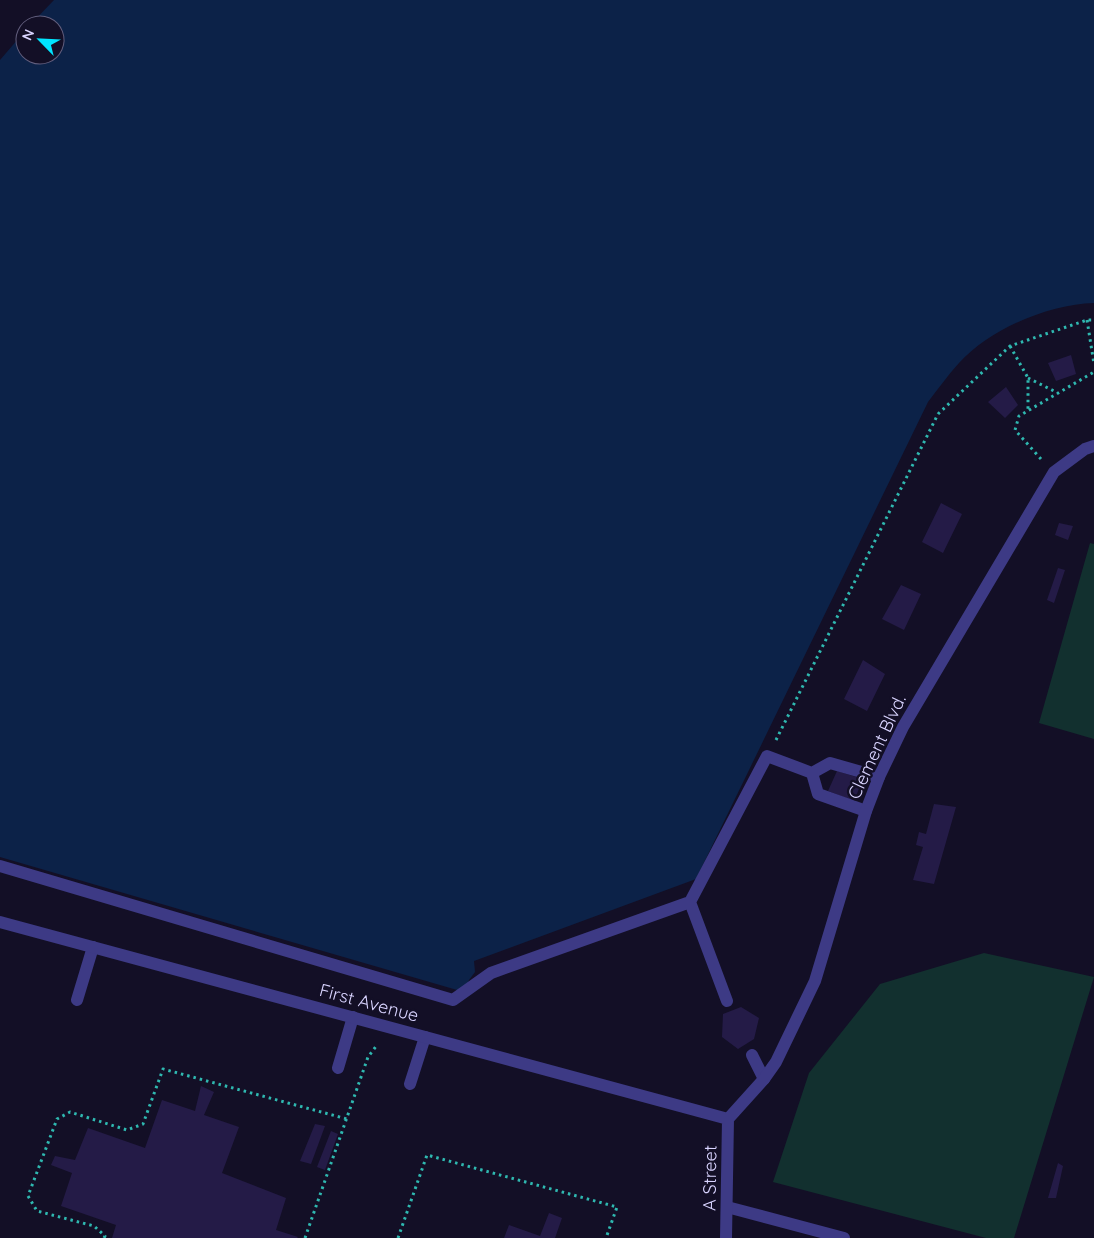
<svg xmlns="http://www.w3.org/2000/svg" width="1094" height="1238" viewBox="0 0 1094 1238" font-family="Quicksand,sans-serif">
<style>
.green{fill:#12302f}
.water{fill:#0c2248}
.building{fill:#241b47}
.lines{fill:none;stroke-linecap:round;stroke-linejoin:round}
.path{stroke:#2fb8b0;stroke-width:3;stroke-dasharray:2.5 4;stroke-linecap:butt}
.service{stroke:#3d3a85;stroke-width:12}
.minor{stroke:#3d3a85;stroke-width:12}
.labels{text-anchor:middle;stroke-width:5;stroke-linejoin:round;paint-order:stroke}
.street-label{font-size:18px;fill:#d9d4ff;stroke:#130f26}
</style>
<rect width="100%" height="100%" fill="#130f26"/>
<path class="green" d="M1090,543l4,1v195l-55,-16z
M984,953l110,24 -80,261h-28l-213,-56 36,-109 71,-89z"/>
<path class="water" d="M54,0h1040v303c-45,1 -104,26 -135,60 -11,12 -21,26 -31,39l-232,477 -222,82 1,11 -6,8 -5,12 -464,-135v-797l25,-29v24h30v-30h-25z"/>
<path class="building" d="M1071,355l5,19 -20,7 -8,-18z
M1006,387l12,18 -13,13 -17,-16z
M941,503l21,11 -19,39 -21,-11z
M1059,523l14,3 -5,14 -13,-5z
M1058,568l7,2 -11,33 -7,-3z
M901,585l20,9 -17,36 -22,-11z
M863,660l22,14 -18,37 -23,-12z
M837,771l26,8 -9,22 -26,-10z
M934,804l22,3 -22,77 -21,-4 10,-33 -7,-2 3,-13 7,2z
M741,1007l18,11 -5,21 -16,10 -16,-12 1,-23z
M201,1086l13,6 -10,23 35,12 -17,46 64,25 -10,32 22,7 -1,1h-185l4,-13 -55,-19 11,-33 -21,-8 4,-9 20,4 13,-32 57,20 17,-48 33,11z
M315,1124l10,2 -14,38 -11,-3z
M331,1131l7,3 -13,36 -8,-3z
M1058,1163l5,3 -7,32h-8z
M549,1213l13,5 -7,20h-51l5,-13 31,11z"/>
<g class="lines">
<path class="path" d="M1087,320l7,44
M1010,346l18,32v32
M1028,378l30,15
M1041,459l-26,-29 4,-14 75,-44
M776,740l162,-326 72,-68 77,-26h7
M104,1238l1,-2 -11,-10 -57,-15 -9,-15 29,-77 13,-7 57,18 16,-6 20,-55 184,50
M305,1238l63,-181 9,-12
M398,1238l29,-83 190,52 -11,31"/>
<path class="service" d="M812,773l18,-10 49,14
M0,866l453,134 38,-27 199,-71 77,-146 45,17 6,21 48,17
M690,902l37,99
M77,1000l16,-53
M752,1055l12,24
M338,1068l15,-51
M410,1084l15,-47
M727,1207l117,31"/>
<path class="minor" d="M0,922l728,197
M728,1119l36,-40 12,-17 39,-81 51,-170 13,-34 24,-50 151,-255 31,-23 9,-3
M726,1238l2,-119"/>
</g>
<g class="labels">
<g class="street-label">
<text transform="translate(877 747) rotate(-65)" y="6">Clement Blvd.</text>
<text transform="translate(369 1003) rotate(15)" y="6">First Avenue</text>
<text transform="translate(710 1178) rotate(-89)" y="6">A Street</text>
</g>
</g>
<g transform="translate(40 40) rotate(294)"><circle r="24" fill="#130f26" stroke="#625e7d"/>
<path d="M0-4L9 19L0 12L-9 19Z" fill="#00e5ff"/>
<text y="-8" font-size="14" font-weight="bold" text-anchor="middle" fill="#d9d4ff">N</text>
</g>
</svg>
